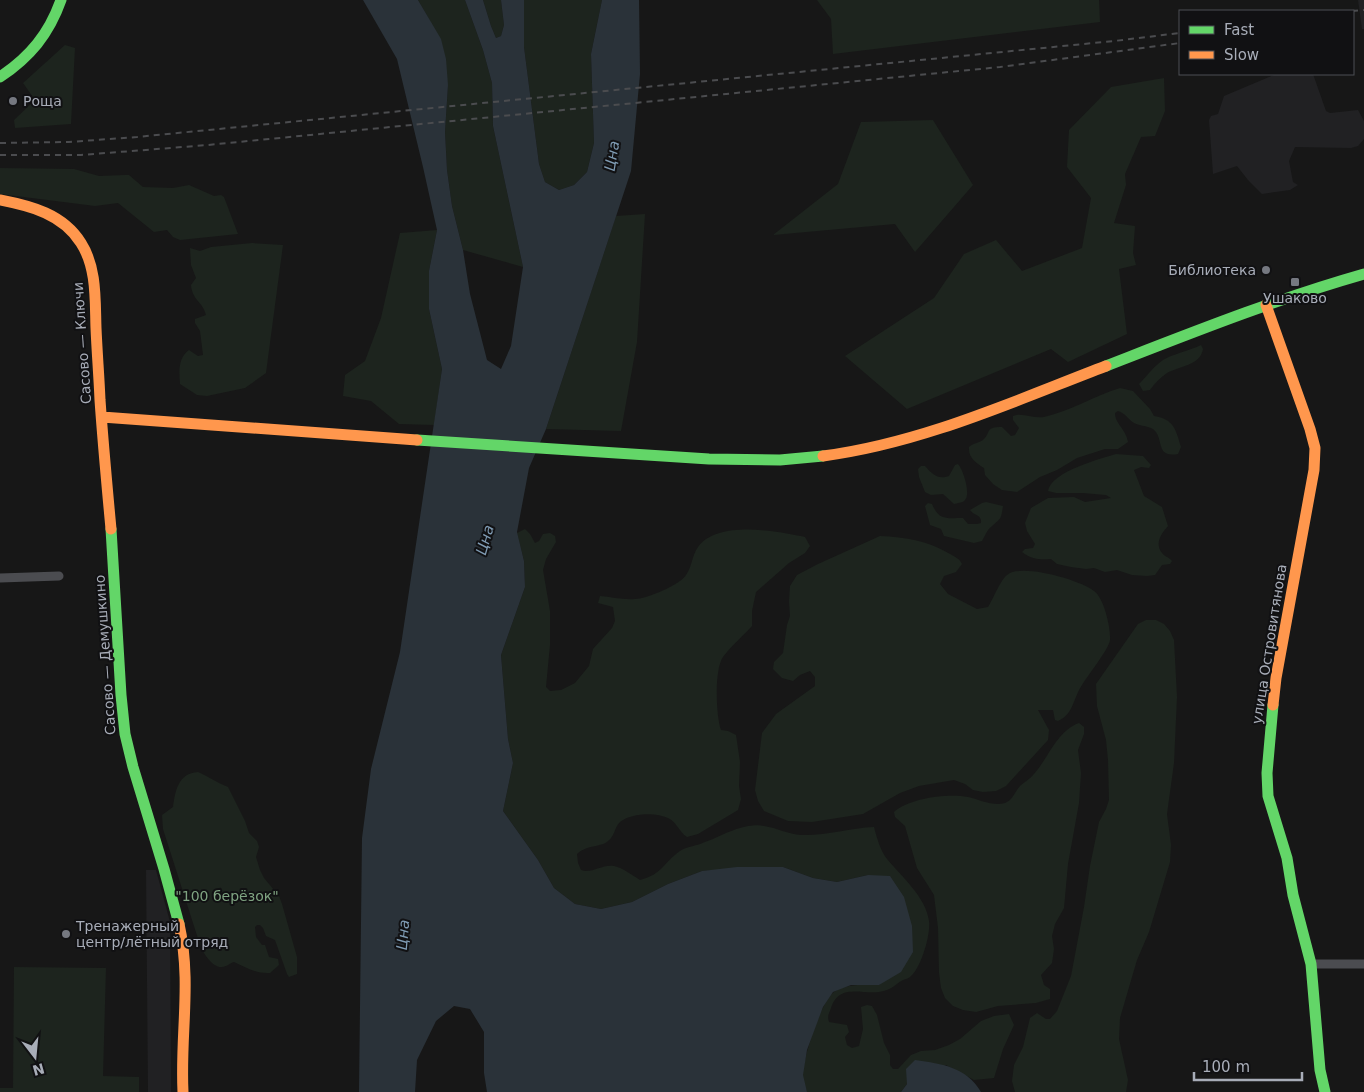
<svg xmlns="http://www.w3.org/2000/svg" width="1364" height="1092" viewBox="0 0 1364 1092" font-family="'DejaVu Sans',sans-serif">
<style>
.built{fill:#212123}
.green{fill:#1d241e}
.water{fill:#2a3239}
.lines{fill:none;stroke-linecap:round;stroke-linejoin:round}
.street{stroke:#4b4c50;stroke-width:9}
.fast{stroke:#63d668;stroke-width:11}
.slow{stroke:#ff974d;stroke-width:11}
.rail{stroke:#4b4c4f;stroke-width:2;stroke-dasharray:6 5;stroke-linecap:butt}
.poi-dot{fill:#757880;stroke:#111113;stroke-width:2}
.labels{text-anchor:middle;stroke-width:4;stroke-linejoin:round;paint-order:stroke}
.poi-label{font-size:14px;fill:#a8adb8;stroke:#111113;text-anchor:start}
.street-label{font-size:14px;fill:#a8adb8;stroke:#111113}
.park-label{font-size:14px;fill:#7fa381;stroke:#111113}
.water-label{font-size:15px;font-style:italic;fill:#7f9bb3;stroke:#111113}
</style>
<rect width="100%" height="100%" fill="#171717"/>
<path class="built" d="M1358,0h6v29h-2z
M1276,74h37l13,37 4,2 28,-3 6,11v18l-6,7 -7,2 -56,-1 -6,14 4,21 5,3 -8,5 -28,4 -14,-14 -11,-14 -24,8 -4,-54 2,-4 7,-2 6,-18z
M146,870h10l14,52 1,170h-23z"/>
<path class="green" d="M418,0h47l18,50 9,33 1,43 30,141 -60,-17 -11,-44 -5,-36 -2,-38 3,-47 -19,-66z
M483,0h18l3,25 -3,11 -5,2 -5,-12z
M524,0h78l-11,54 3,89 -7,29 -13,13 -15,5 -14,-8 -6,-18 -15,-117z
M817,0h282l1,22 -267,32 -2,-35z
M65,45l10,3 -4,76 -56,4 -1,-8 21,-20 -12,-17z
M1164,78l1,33 -10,25 -14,1 -16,37 1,11 -12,38 21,3 -2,27 3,12 -17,4 8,65 -59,28 -17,-13 -144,60 -62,-53 89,-58 30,-44 32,-14 26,31 60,-23 9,-50 -24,-31 2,-37 42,-43z
M933,120l40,65 -58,67 -20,-28 -122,11 65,-51 23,-62z
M0,168l74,1 25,7 26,-1h4l14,12 30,1 16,-3 25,11 7,-1 3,2 14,37 -58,6 -7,-3 -6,-7 -13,2 -36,-29 -23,3 -95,-12z
M645,214l-8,128 -16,89 -75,-2 70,-213z
M437,230l-8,41v38l13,60 -8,56 -35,-1 -28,-23 -28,-5 2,-21 20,-14 16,-43 19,-85z
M252,243l31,2 -17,128 -21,15 -38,8 -10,-1 -17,-11c-1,-13 -2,-26 9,-34l9,6 5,-1 -3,-24 -5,-8v-4l11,-4c-3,-13 -14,-15 -15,-30l5,-7 -5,-13 -1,-17 10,3 11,-4z
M1201,345l2,4c-3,17 -24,17 -36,24 -7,5 -12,10 -17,17l-7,1 -4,-7c8,-8 15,-18 24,-24 7,-5 28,-10 38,-15z
M1120,388l13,3 17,18 4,7c20,3 22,14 27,31l-3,7c-24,4 -13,-16 -25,-25 -5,-3 -13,-3 -19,-6 -6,-4 -9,-10 -16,-12l-3,2c0,11 11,16 13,29l-10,7h-13l-28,9 -20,12 -17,7 -23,15 -15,-2 -9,-6 -8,-9 -1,-7c-8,-5 -16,-10 -15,-21 4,-4 10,-4 14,-7 9,-8 1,-13 19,-13l9,9 4,-1 4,-7 -6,-8v-4c9,-4 20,3 31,1 27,-6 50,-21 76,-29z
M1116,454l27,2 8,9 -2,3 -8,-1 -7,3 10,26 18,11 6,19c-6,7 -14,17 -6,27 3,4 7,4 10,8l-2,3 -8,1 -7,10 -8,1 -15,-1 -15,-5 -12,2 -11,-4 -8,1 -15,-2 -14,-3 -6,-5c-12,1 -20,0 -29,-7l3,-3 8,-1 2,-4 -8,-13 -2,-8 6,-15 17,-10 26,-1 11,5 26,-4 -5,-3 -23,-2h-27l-8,-2c4,-20 52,-32 68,-37z
M958,464c5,5 13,30 7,36 -2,3 -8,3 -11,4l-11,-10 -12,1 -6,-3 -6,-15 -1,-8 3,-3h4c7,8 13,14 24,10l6,-11z
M986,502l17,4c-2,14 -2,12 -12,21 -4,3 -6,9 -9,14l-8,2 -30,-7 -3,-7 -11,-4 -5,-19 3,-3 4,1c7,17 15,14 31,14l5,6h9l4,-1c1,-9 -7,-7 -11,-13l12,-7z
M525,529l5,5 5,9 4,-2 4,-7 7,-1 5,3 1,6 -10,17 -3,11 7,41v34l-4,42 4,4 11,-1 14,-7 14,-17 4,-17 19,-21 3,-7 -2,-14 -15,-4 2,-7c11,1 24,4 35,3 11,0 45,-14 51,-24 6,-8 6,-20 12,-28 20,-27 79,-16 107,-10l5,9 -5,7 -16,10 -33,29 -4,19v15c-9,10 -21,20 -29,31 -9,13 -7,59 -2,73l7,1 8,4 4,27 -1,24 2,13 -3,11 -40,24 -11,3c-8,-5 -10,-15 -19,-19 -12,-6 -37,-5 -48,4 -6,6 -5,14 -12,19 -8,7 -20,3 -31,13l1,9 3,7c11,4 21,-6 33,-4 9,2 18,9 26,14 23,-6 23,-17 40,-29 8,-5 17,-5 25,-9 10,-3 19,-9 29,-12 8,-3 21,-6 30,-4 13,2 24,8 37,9 25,1 48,-7 73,-8 3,11 6,23 13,32 14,17 39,38 42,62 2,13 -8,48 -19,56 -1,1 -7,3 -7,3 -6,3 -10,8 -16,10 -20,8 -47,-10 -56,18 -2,6 -4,7 -2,14l18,3 2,7 -4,5 2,8 5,3 7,-2 4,-17 -2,-22 6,-2 5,1 5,9 7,28 6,12v10l3,4h5l13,-14 10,-4 14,-1 14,-5 11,-6 21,-18 13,-5 15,-2 5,11 -11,24 -9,29 -20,2 -28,-15 -39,19 -6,8h-94c-2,-6 -5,-13 -4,-19 1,-17 18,-72 31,-81 14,-9 30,-7 46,-7l-12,-110 -31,7 -24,-4 -30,-11 -81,4 -34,13 -36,18 -31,7 -26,-5 -21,-16 -16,-28 -35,-49 10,-48 -5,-24 -7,-84 24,-68 -1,-26 -7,-28z
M880,536c26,1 48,5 70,18 5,3 9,4 12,10l-6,8 -12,4 -4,8 8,10 29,15 11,-2c6,-9 13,-30 22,-34 17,-8 70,7 84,18 10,7 17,37 16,49 -1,9 -22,35 -28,45 -9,13 -8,29 -24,36l-3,-1 -2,-10h-15l11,20 -1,10 -42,46 -10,5 -13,1 -10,-2 -8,-6 -11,-4 -35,6 -19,7 -37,21 -51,8 -24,-1 -24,-10 -6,-10 -3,-11 7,-57 14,-19 39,-28v-9l-5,-6 -10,4 -7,6 -11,-3 -9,-9 1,-7 9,-9 4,-28 3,-9 -1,-15 1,-15 7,-11 21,-11z
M1146,620h10l8,4 6,7 4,9 3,57 -3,66 -7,51 4,31 -1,17 -21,70 -12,28 -17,58 -1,21 9,41 -2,12h-111l-3,-11 2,-16 9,-18 7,-29 7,-5 9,6h4l7,-8 14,-35 13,-69 6,-41 9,-44 7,-13 3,-9 -1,-40 -2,-20 -9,-34 -1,-22 42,-60z
M1079,723l5,4v7l-6,16 3,23 -2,30 -11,61 -4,44 -9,16 -3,12 2,13 -2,14 -11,12 3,10 6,4v10l-14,4 -38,3 -22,6 -13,-2 -10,-4 -8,-8 -4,-10 -2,-15 -1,-45 -4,-33 -17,-27 -12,-42 -10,-9 -1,-5c15,-14 54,-19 74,-15 10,2 26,10 37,6 8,-3 9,-10 15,-17 4,-4 10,-7 14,-12 15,-17 23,-43 45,-51z
M198,772c10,4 19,11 30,15l17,34 4,12 8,8 2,6 -3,10 4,13 4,8 15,18 3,8 15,53v17l-8,3 -2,-3 -12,-34 -9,-4 -3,-8 -3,-3h-3l-2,2 1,10 6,8h3l4,12 9,2 1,6 -9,8c-14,1 -25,-6 -36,-11 -4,1 -8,5 -12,5 -9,1 -17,-12 -21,-19l-38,-119 -1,-14 11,-8c2,-15 5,-34 25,-35z
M14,967l92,1 -3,108 36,1v15h-139v-4h13z"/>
<path class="water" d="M363,0h55l23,39 5,20 2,26 -3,47 2,38 5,36 11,44 7,44 17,66 14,9 10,-23 12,-79 -30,-141 -1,-43 -9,-33 -18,-50h18l8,26 5,12 5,-2 3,-11 -3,-25h23v47l15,117 6,18 14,8 15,-5 13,-13 7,-29 -3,-89 11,-54h37l1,74 -9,97 -85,258 -17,39 -12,64 7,29 1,26 -24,68 7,84 5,24 -10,48 35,49 16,28 21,16 26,5 31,-7 36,-18 34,-13 35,-4h46l30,11 24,4 31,-7 22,1 14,21 8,29 1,26 -12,20 -22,13h-28l-18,7 -10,15 -16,43 -4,25 4,17h-320l-3,-19v-41l-14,-23 -16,-3 -18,15 -19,39 -2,32h-56l3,-254 9,-69 29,-117 42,-283 -13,-60v-38l8,-41 -14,-63 -26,-108z
M915,1060c28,4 51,7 66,32h-80l6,-8 -1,-15z"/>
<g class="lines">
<path class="street" d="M0,578l59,-2
M1311,964h53"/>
<path class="fast" d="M0,77c30,-20 49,-43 61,-77
M1106,366c85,-33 170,-67 258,-92
M417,440l292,19 71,1 43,-4
M111,529l10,166 4,39 8,33 31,102 15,55
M1273,705l-6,68 1,23 19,62 6,37 18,69 9,106 5,22"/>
<path class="slow" d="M0,200c31,6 63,14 81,43 16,25 14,57 15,85 1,24 3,48 4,72 3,43 7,86 11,129
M1266,305l44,124 5,19 -1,22 -38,208 -3,27
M102,417l315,23
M823,456c99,-13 191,-55 283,-90
M179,924c13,58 1,110 4,168"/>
<path class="rail" d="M1352,11l12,-1
M0,143l69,-1 68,-5 977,-96 66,-8
M0,155h81l127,-10 792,-78 180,-24"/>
</g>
<g class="poi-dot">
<circle cx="13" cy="101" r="5"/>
<circle cx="1266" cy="270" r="5"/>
<rect x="1290" y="277" width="10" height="10" rx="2.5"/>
<circle cx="66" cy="934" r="5"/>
</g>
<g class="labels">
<g class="poi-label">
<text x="23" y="106">Роща</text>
<text x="1256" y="275" text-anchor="end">Библиотека</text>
<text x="1295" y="303" text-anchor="middle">Ушаково</text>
<text x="76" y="931">Тренажерный<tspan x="76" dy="16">центр/лётный отряд</tspan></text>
</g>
<g class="street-label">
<text transform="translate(82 343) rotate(-94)" y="5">Сасово — Ключи</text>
<text transform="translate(1269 644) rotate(-81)" y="5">улица Островитянова</text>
<text transform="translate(105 655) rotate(-94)" y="5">Сасово — Демушкино</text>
</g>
<g class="park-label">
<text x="227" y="901">"100 берёзок"</text>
</g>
<g class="water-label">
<text transform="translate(612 156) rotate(-81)" y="5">Цна</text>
<text transform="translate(485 540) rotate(-74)" y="5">Цна</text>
<text transform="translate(403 935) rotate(-85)" y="5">Цна</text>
</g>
</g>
<rect x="1179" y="10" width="175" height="65" fill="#111113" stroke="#4d4f55"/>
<rect x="1189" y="26" width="25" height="8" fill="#63d668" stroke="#4d4f55"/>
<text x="1224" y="35" font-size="15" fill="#a8adb8">Fast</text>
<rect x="1189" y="51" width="25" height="8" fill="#ff974d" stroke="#4d4f55"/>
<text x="1224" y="60" font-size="15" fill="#a8adb8">Slow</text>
<g transform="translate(35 1057) rotate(164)" stroke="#111113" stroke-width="4" paint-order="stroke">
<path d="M0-4L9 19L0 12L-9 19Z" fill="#a8adb8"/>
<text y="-8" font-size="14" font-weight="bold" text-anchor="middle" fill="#a8adb8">N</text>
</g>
<path d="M1194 1072v8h108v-8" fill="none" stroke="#a8adb8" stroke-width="2.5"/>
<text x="1202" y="1072" font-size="15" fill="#a8adb8" stroke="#111113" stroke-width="4" paint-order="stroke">100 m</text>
</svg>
